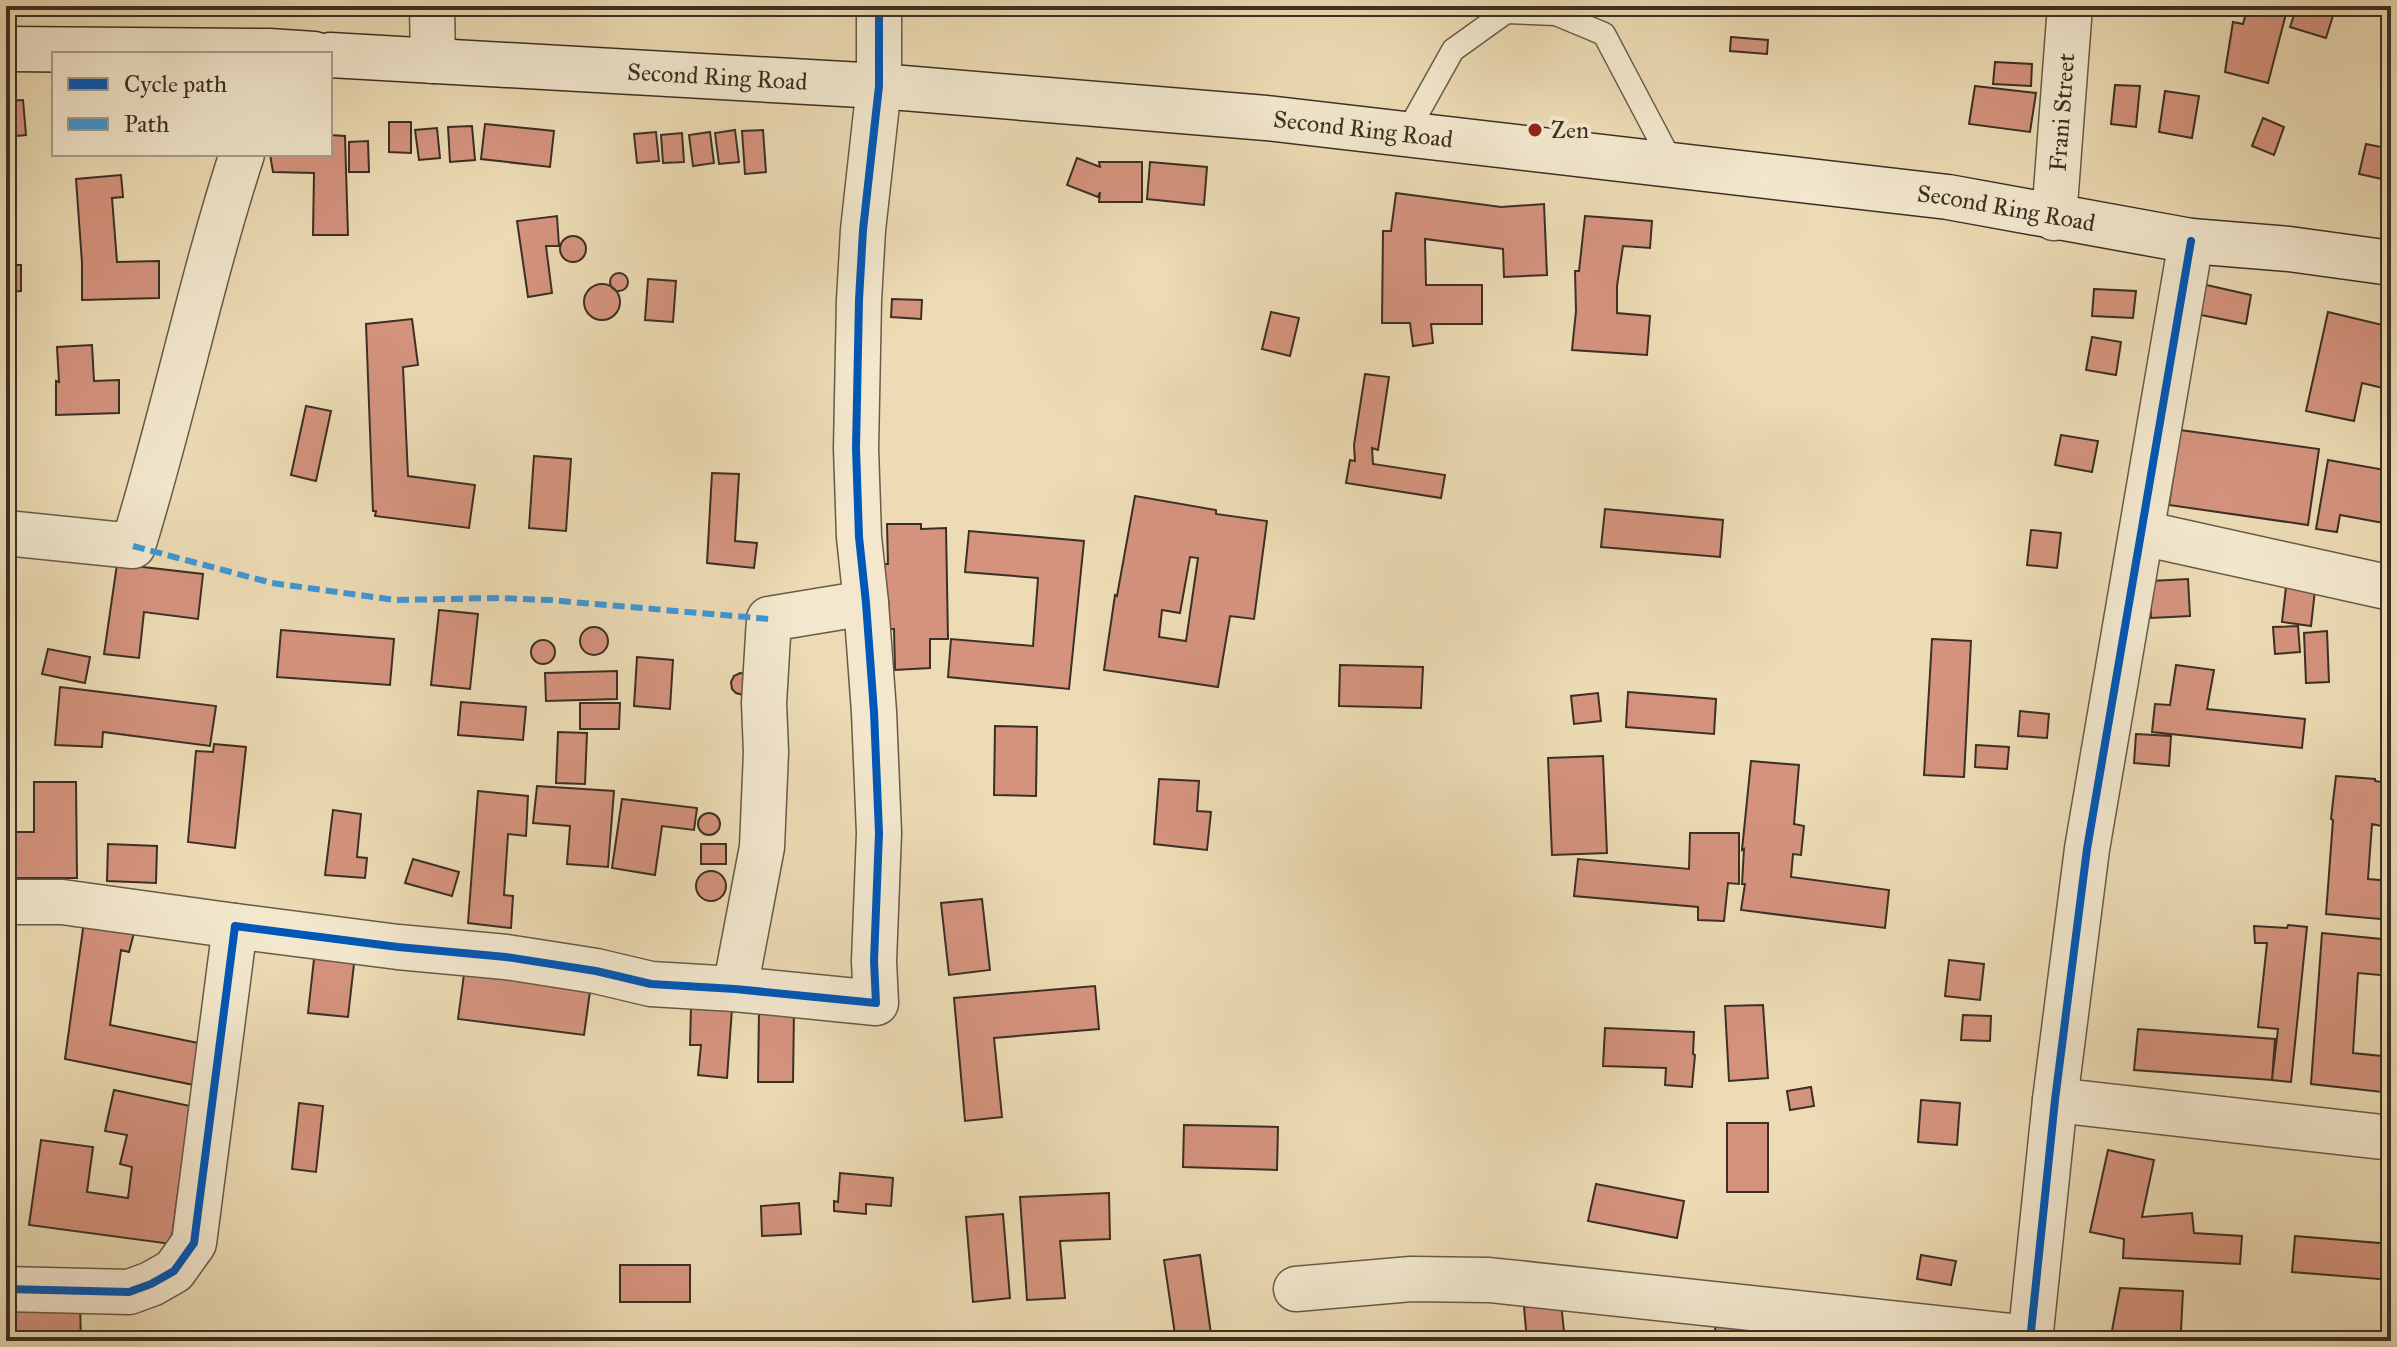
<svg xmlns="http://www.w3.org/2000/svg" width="2397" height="1347" viewBox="0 0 2397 1347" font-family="'IM FELL Great Primer',serif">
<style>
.building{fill:#d5937e;stroke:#3b3024;stroke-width:2;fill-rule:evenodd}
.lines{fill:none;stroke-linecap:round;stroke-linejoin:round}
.service-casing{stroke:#675b48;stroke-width:25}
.minor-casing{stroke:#675b48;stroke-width:47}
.secondary-casing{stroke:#3b3024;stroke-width:47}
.service{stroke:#f3e8ce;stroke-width:22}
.minor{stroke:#f3e8ce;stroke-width:44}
.secondary{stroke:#f3e8ce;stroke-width:44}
.quiet{stroke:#3e97d6;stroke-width:6;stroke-dasharray:12 6;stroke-linecap:butt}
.cycleway-casing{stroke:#f3e8ce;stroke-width:13}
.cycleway{stroke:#0057b8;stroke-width:8}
.poi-dot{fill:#8f2418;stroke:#f3e8ce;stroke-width:3}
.labels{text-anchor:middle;stroke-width:8;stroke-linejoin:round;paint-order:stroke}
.street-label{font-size:24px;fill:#3b3024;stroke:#f3e8ce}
.poi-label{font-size:24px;fill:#3b3024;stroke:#f3e8ce;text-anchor:start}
</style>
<rect width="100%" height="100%" fill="#ecdbb4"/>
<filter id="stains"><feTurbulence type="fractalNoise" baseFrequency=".0025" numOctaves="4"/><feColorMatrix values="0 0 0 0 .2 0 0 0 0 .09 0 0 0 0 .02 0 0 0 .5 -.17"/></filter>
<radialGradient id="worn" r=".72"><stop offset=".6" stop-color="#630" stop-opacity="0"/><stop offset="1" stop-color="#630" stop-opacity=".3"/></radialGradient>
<path class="building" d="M818,6h33v6l-32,2z
M1030,6h33l-2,10 -32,-8z
M2248,6h40l-20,77 -43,-11 8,-50 10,2z
M2297,6h39l-10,32 -36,-11z
M1731,37l37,3 -1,14 -37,-3z
M1995,62l37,2 -1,22 -38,-2z
M2115,85l25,1 -4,41 -25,-3z
M1975,86l61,7 -6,39 -61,-8z
M2165,91l34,5 -7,42 -33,-6z
M23,100l3,35 -20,2v-36z
M2263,118l21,9 -10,28 -22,-9z
M389,122h22v31l-22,-1z
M485,124l69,7 -4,36 -69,-8z
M472,126l3,34 -25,2 -2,-35z
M437,128l3,30 -21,2 -4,-30z
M735,130l4,32 -20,2 -4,-31z
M763,130l3,42 -21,2 -3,-43z
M656,132l3,29 -22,2 -3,-29z
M710,132l4,31 -21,3 -4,-31z
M682,133l2,29 -21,1 -2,-28z
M330,135l15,1 3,99h-35l1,-62 -41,-1 -3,-18h60z
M368,141l1,31h-20v-30z
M2366,144l25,5v32l-32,-7z
M1077,158l23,9 -1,-5h43v40h-43l1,-10 -2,5 -31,-12z
M1150,162l57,5 -3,38 -57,-6z
M121,175l2,22 -11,1 5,64 42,-1v37l-77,2v-37l-6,-84z
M1396,193l105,14 43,-3 3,71 -43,2 -1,-28 -78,-10 1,46h56v39h-51l2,19 -20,3 -3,-23h-28l1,-92h8z
M557,216l2,30h-13l6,47 -24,4 -11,-76z
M1585,216l67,5 -2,27 -27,-2 -6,40v27l33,3 -3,39 -75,-5 4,-39 -1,-40h4z
M560 249a13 13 0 1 1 26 0a13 13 0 1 1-26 0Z
M6,265h15v26l-15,1z
M610 282a9 9 0 1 1 18 0a9 9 0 1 1-18 0Z
M648,279l28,2 -3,41 -28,-2z
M2202,284l49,11 -5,29 -50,-10z
M584 302a18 18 0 1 1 36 0a18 18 0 1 1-36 0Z
M2094,289l42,2 -3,27 -41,-2z
M892,299l30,1 -1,19 -30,-2z
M1271,312l28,6 -9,38 -28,-7z
M2328,312l63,15v63l-29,-7 -8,38 -48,-10z
M412,319l6,46 -15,2 5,109 67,9 -6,43 -94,-12 1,-5h-3l-7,-187z
M2092,337l29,5 -5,33 -30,-5z
M92,345l2,36 25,-1v33l-63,2v-34l3,1 -2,-35z
M1365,374l24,3 -11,73 -6,-2 1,16 72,11 -4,23 -95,-15 4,-23 5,1 -1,-16z
M306,406l25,5 -15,70 -25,-6z
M2180,430l139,19 -11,76 -139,-20z
M2061,435l37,6 -6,31 -37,-7z
M534,456l37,3 -5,72 -37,-3z
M2328,460l63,11v71h-5l3,-18 -49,-9 -3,17 -21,-3z
M712,473l27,1 -4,67 22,2 -3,25 -47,-5z
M1135,496l81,14v4l51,7 -13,98 -24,-3 -12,71 -114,-17 11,-75 2,1zM1190,557l8,1 -12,83 -27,-4 3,-27 18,3z
M1605,509l118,11 -3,37 -119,-10z
M887,524h34v5l25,-1 2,111h-18v29l-35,2 -1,-41h-12l-1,-65h7z
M2031,530l30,3 -4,35 -30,-3z
M969,531l115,10 -15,148 -121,-12 3,-38 82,7 5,-68 -73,-6z
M117,564l86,10 -5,45 -54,-7 -5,46 -35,-4z
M2188,579l2,37 -39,2 -1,-37z
M2286,587l29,3 -4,36 -29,-4z
M439,610l39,4 -8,75 -39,-4z
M2298,626l2,26 -25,2 -2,-27z
M580 641a14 14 0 1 1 28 0a14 14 0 1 1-28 0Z
M281,630l113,9 -4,46 -113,-8z
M2327,631l2,51 -23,1 -2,-50z
M1932,639l39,2 -7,136 -40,-2z
M531 652a12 12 0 1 1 24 0a12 12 0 1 1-24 0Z
M48,649l42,8 -5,26 -43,-9z
M637,657l36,3 -3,49 -36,-3z
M1340,665l83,2 -2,41 -82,-2z
M2176,665l38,5 -7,39 98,10 -3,29 -150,-16 3,-28 15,1z
M617,671v28l-71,2 -1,-28z
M740,673l7,1 -4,21 -7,-2 -4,-4 -1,-7 3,-6z
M60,687l156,19 -6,40 -107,-14 -1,15 -47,-2z
M1628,692l88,7 -2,35 -88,-7z
M1598,693l3,28 -27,3 -3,-28z
M461,702l65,5 -3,33 -65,-5z
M580,703h40l-1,26h-39z
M2020,711l29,3 -2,24 -29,-2z
M995,726l42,1 -1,69 -42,-1z
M558,732l29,1 -2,51 -29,-1z
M2136,734l35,2 -2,30 -35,-3z
M214,744l32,3 -11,101 -47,-6 8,-91 17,1z
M1976,745l33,2 -2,22 -32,-2z
M1603,756l4,97 -55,2 -4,-97z
M1751,761l48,4 -5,59 10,2 -3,29 -8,-1 -2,23 98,13 -4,38 -144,-18 4,-26h-3l2,-35 -2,1z
M2336,776l39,3v2l12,2 -6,43 -9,-2 -4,55 23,2v39l-65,-6 7,-94 -2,-1z
M1159,779l40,2 -2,30 14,1 -4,38 -53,-6z
M34,782h42l1,96h-71v-46h28z
M537,786l77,5 -6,76 -41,-3 3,-38 -37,-3z
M478,791l50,5 -2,40 -18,-2 -4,61 9,1 -2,32 -43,-5z
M622,799l75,9 -3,22 -32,-4 -7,49 -43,-7z
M333,810l28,4 -4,43 10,1 -2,20 -40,-3z
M698 824a11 11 0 1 1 22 0a11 11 0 1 1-22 0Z
M1690,833h49v51l-11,-1 -4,38 -26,-1v-13l-124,-11 4,-37 111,10z
M108,844l49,2 -1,37 -49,-2z
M701,844h25v20h-25z
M413,859l46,13 -7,24 -47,-13z
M696 886a15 15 0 1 1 30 0a15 15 0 1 1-30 0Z
M982,899l8,71 -41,5 -8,-72z
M86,907l52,10 -9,35 -8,-2 -11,75 103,21 -9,41 -139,-28z
M2288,925l19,2 -16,155 -19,-2 6,-51 -20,-2 9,-84h-12l-1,-17 33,2z
M2322,933l69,7v36l-33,-3 -5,80 38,4v36l-80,-9z
M316,941l40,5 -8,71 -40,-4z
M1949,960l35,4 -4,36 -35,-4z
M465,967l126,17 -7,51 -126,-16z
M1095,986l4,43 -105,9 8,79 -37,4 -11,-123z
M1763,1005l5,73 -39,3 -4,-75z
M691,1008l41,1 -5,69 -29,-3 3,-30h-11z
M759,1010h35l-1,72h-35z
M1963,1015l28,1 -1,25 -29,-1z
M1605,1028l89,4 -1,22 2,1 -3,32 -27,-2 1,-17 -63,-2z
M2138,1029l137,10 -3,41 -138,-10z
M1811,1087l3,19 -24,4 -3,-19z
M114,1090l76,16 -19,138 -142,-19 12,-85 52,7 -6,45 41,6 4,-31 -12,-3 7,-29 -22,-4z
M1921,1100l39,3 -3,42 -39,-3z
M299,1103l24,3 -7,66 -24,-3z
M1727,1123h41v69h-41z
M1184,1125l94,2 -1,43 -94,-3z
M2108,1150l46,10 -12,57 50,-4 2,20 48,3 -2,28 -117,-6 1,-19 -34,-7z
M840,1173l53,5 -2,28 -25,-2v10l-32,-3v-10l4,1z
M1596,1184l88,17 -7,37 -89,-17z
M1109,1193l1,46 -50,2 5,57 -38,2 -7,-103z
M799,1203l2,31 -39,2 -1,-30z
M1003,1214l7,84 -37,4 -7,-85z
M2295,1236l96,8v36l-99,-8z
M1200,1255l12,86h-36l-12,-81z
M1921,1255l35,6 -5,24 -34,-6z
M620,1265h70v37h-70z
M2120,1288l63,3 -2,40h-19l-2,10h-50z
M80,1303l1,38h-71l-2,-34z
M1561,1303l4,38h-38l-3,-34z
M1715,1326l74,5v10h-73z
M1374,1334h39v7h-39z"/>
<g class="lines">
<defs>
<path id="service" d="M1406,134l47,-84 53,-38 50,2 48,20 69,131"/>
<g id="minor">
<path d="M432,6l1,55"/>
<path id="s1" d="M2054,218l16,-212"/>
<path d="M6,533l127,13c40,-129 67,-263 109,-392"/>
<path d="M2142,533l249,55"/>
<path d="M6,902h56l173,24"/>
<path d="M735,989l27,-142 4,-95 -2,-49 5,-84 97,-16"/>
<path d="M2055,1100l336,38"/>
<path d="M6,1289l123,3 22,-8 23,-13 20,-28 41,-317 163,21 108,10 90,14 55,13 84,5 141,14 -2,-42 5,-128 -5,-121 -8,-109 -7,-66 -3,-89 3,-148 4,-70 16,-144v-80"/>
<path d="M1296,1289l115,-10 78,1 541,58"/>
<path d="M2030,1341l25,-241 32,-251 104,-608"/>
</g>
<g id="secondary">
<path d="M6,49l263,2 45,3"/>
<path id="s2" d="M330,55l549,31 387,32 682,79 243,44 98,8 102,14"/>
</g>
</defs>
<use href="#service" class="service-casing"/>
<use href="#minor" class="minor-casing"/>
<use href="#secondary" class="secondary-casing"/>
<use href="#service" class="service"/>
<use href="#minor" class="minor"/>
<use href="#secondary" class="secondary"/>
<path class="quiet" d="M133,546l139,37 123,17 104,-2 50,2 220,19"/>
<defs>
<path id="cycleway" d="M6,1289l123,3 22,-8 23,-13 20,-28 41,-317 163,21 108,10 90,14 55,13 84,5 141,14 -2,-42 5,-128 -5,-121 -8,-109 -7,-66 -3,-89 3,-148 4,-70 16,-144v-80
M2030,1341l25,-241 32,-251 104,-608"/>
</defs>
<use href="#cycleway" class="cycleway-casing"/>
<use href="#cycleway" class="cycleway"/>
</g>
<circle class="poi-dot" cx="1535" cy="130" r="8"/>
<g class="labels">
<g class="street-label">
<text dy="8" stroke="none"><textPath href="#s2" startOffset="388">Second Ring Road</textPath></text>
<text dy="8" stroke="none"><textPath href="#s1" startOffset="106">Frani Street</textPath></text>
<text dy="8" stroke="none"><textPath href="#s2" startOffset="1036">Second Ring Road</textPath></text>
<text dy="8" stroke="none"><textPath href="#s2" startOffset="1684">Second Ring Road</textPath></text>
</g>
<g class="poi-label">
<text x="1551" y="138">Zen</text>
</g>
</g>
<rect width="2397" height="1347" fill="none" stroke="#ecdbb4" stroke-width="32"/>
<rect x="8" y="8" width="2381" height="1331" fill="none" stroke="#3b3024" stroke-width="4"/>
<rect x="16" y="16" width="2365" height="1315" fill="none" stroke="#3b3024" stroke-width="2"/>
<rect x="52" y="52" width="280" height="104" fill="#f3e8ce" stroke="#a99e8a" stroke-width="2"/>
<rect x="68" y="78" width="40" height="12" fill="#0057b8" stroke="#a99e8a" stroke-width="2"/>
<text x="124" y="92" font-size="24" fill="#3b3024">Cycle path</text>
<rect x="68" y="118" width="40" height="12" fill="#3e97d6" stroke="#a99e8a" stroke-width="2"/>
<text x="124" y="132" font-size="24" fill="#3b3024">Path</text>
<rect width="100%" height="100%" filter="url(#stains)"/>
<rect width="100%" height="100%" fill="url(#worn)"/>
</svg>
